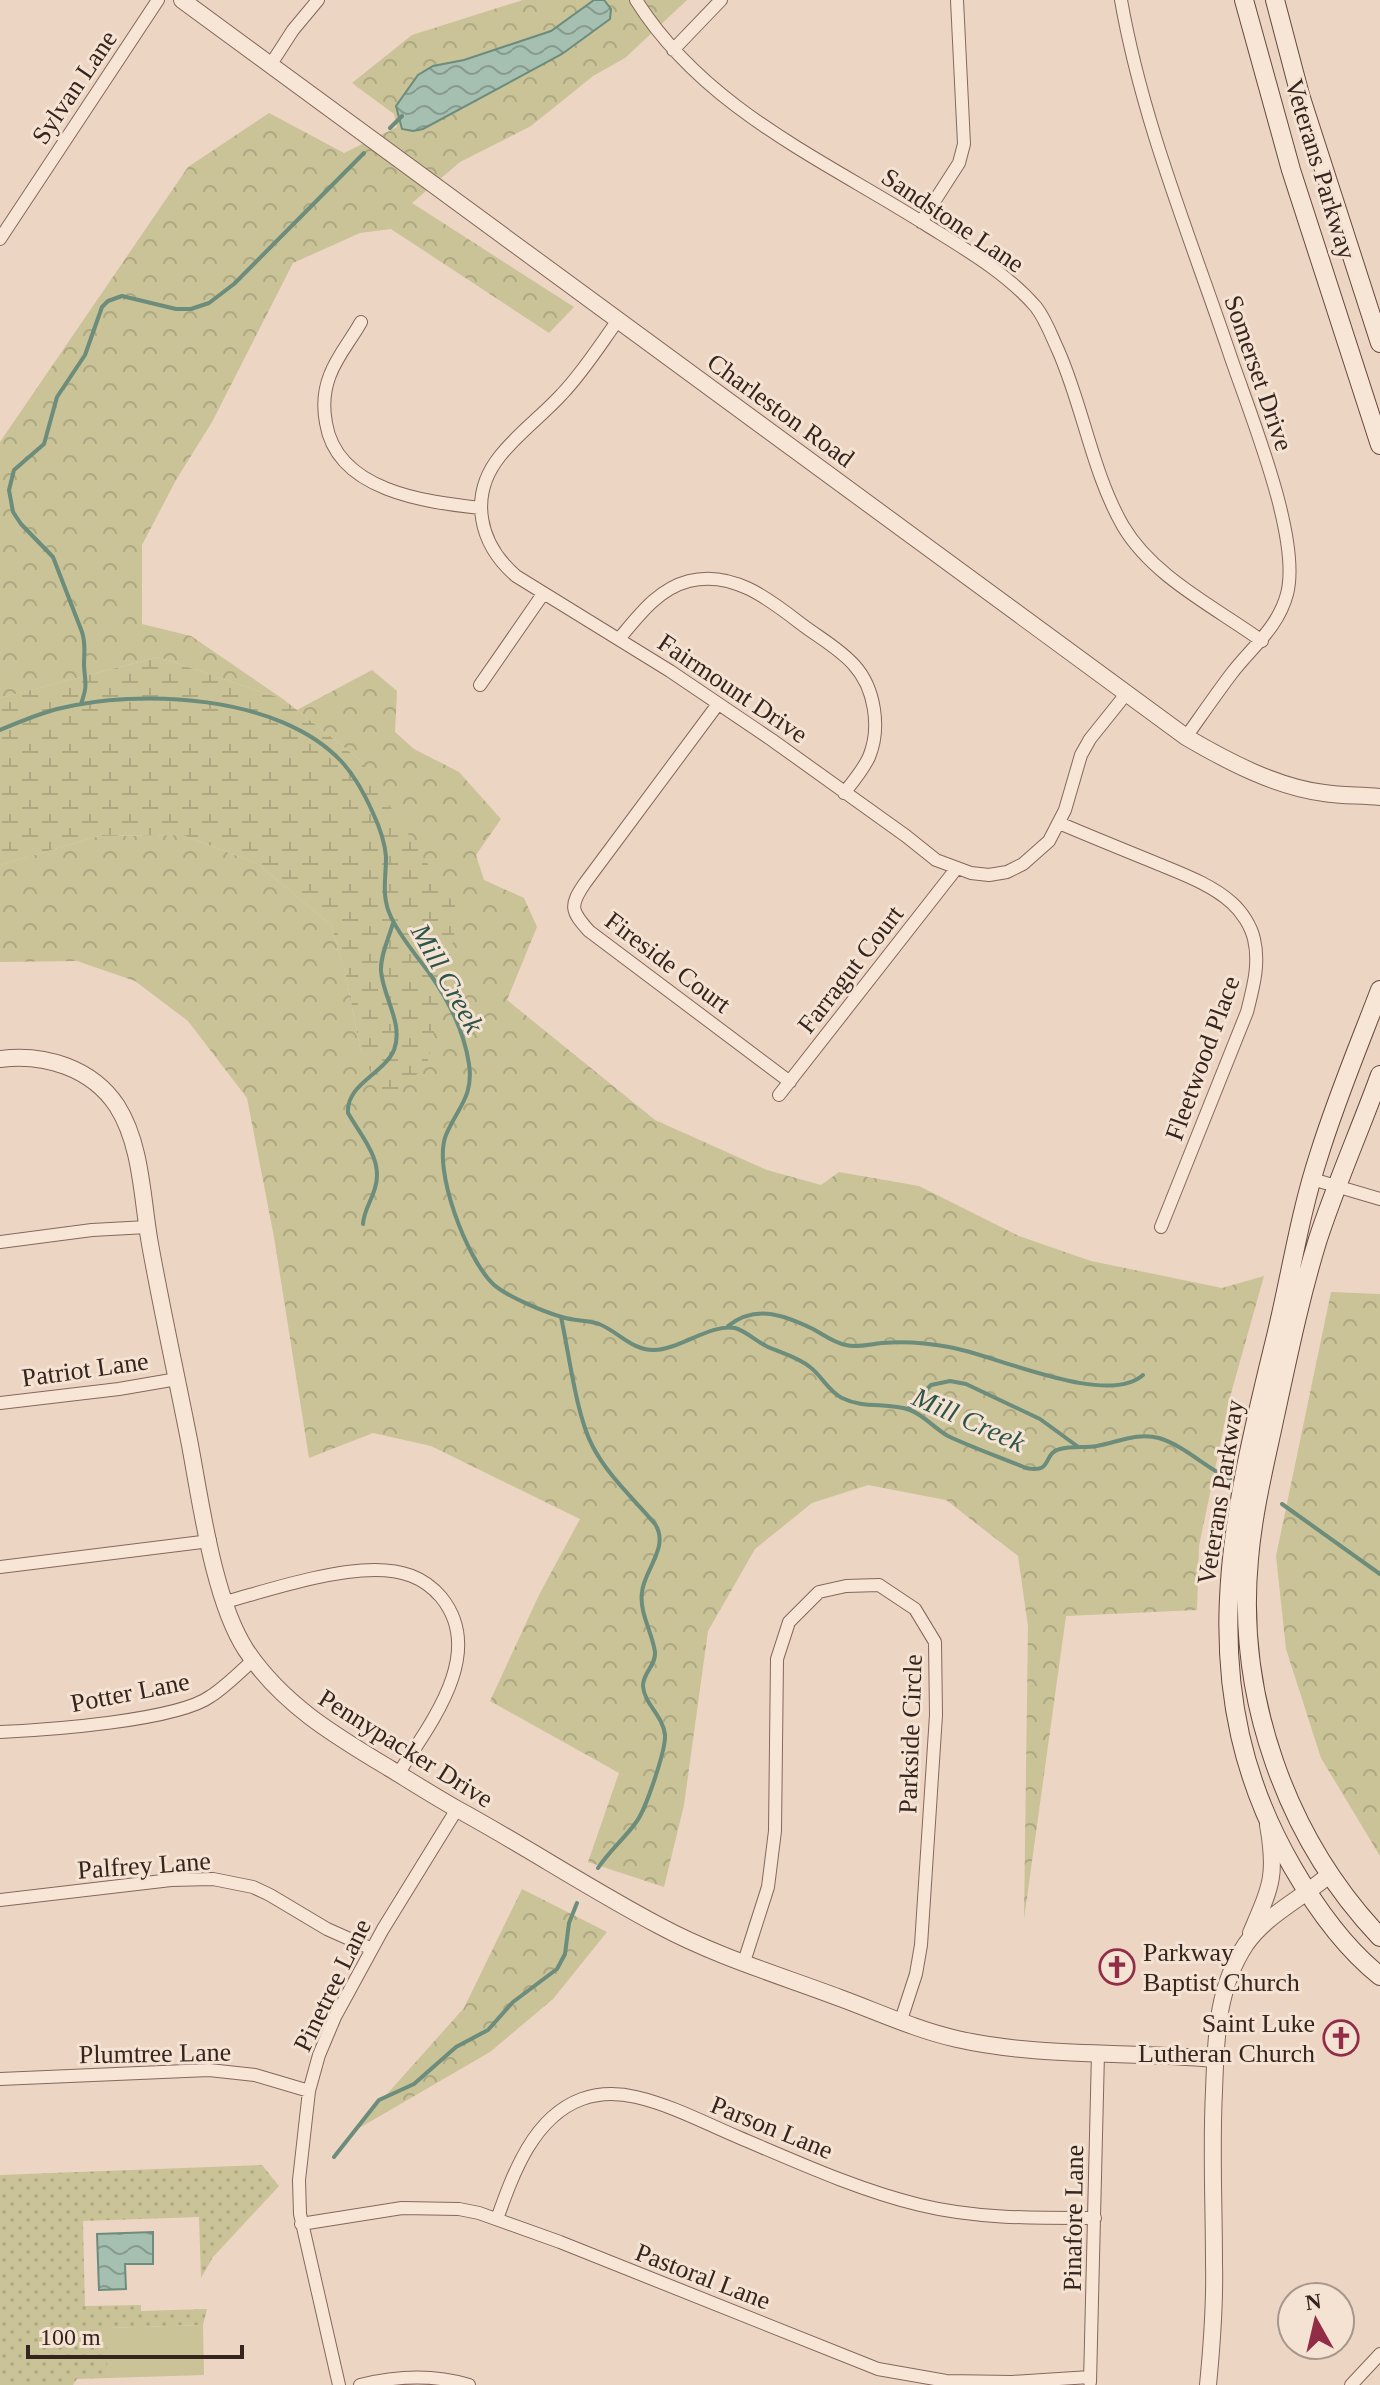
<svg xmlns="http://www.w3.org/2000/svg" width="1380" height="2385" viewBox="0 0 1380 2385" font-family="Georgia,serif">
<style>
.grass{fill:url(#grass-dots)}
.forest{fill:url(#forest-crowns)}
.wetland{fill:url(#wetland-marsh)}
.pitch{fill:#c9c397}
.water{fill:url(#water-waves);stroke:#6c8c7c;stroke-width:2}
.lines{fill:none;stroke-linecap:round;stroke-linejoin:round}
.stream{stroke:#6c8c7c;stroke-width:4}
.minor-casing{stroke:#85675b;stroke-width:14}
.tertiary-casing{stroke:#85675b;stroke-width:18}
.secondary-casing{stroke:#67483e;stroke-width:20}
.minor{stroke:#f7e5d6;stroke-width:12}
.tertiary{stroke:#f7e5d6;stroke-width:16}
.secondary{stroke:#f7e5d6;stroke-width:18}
.labels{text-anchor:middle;stroke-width:6;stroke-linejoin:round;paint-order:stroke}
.street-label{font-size:26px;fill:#36241e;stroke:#f4e2d2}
.poi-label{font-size:26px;fill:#36241e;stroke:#f4e2d2;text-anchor:start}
.water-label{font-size:28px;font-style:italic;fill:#2e5549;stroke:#f4e2d2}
</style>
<defs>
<pattern id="grass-dots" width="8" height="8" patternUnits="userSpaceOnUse" patternTransform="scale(2)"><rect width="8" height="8" fill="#c9c397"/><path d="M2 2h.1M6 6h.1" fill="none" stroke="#ada782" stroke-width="1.8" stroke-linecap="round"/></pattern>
<pattern id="forest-crowns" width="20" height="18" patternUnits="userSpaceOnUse" patternTransform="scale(2)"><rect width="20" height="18" fill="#c9c397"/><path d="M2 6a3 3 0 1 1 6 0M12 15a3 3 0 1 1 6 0" fill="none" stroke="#ada782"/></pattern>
<pattern id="wetland-marsh" width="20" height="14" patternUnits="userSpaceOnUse" patternTransform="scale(2)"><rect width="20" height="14" fill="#c9c397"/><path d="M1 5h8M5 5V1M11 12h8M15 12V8" fill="none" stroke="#ada782"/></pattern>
<pattern id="water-waves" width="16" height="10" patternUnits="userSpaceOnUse" patternTransform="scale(2)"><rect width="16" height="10" fill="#a5bfb1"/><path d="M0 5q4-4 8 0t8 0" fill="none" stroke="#879b8f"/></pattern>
</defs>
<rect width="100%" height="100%" fill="#ecd5c3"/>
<path class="grass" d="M262,2165l17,21 -66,71 -12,21 -2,-61 -116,4 2,85 56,-1v6l66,-2 -4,16 -96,3 1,50 -31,1 -4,6h-73v-210z"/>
<path class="forest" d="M523,0h164l-62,58 -32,18 -62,50 -71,36 -48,41 162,104 -25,26 -158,-104 -31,4 -67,30 -81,159 -36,58 -34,65v79l49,12 92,63 -125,-42 -158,41v-256l188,-275 81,-54 75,40 53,-26 -3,-13 -42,-31 60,-48z
M372,670l25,21 -2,41 19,17 45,23 42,47 -25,36 8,25 40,18 13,29 -30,73 148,120 112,50 54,15 18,-13 80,14 100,50 72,25 131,27 42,-12 -34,121 -31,149 -2,64 -131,6 -42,303 4,-293 -10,-70 -72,-56 -78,-15 -56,18 -57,46 -47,82 -24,174 -20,82 -76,-25 31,-89 -129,-72 49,-106 41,-76 -149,-73 -58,-13 -64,25 -35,-221 -27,-139 -59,-77 -53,-40 -58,-20 -77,1v-97l99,-29 84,-1 75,29 73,61 14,46 15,77 25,54 -25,-342 -63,-50z
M1331,1292l49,2v562l-59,-98 -35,-109 -10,-93z
M522,1889l85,43 -54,67 -63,53 -136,79 110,-123z"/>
<path class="wetland" d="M158,657l125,42 77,61 99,152 -32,153 -43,38 -24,-55 -15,-77 -14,-46 -73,-61 -75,-29 -84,1 -99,29v-167z"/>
<path class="pitch" d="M203,2325l1,50 -96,3 -2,-50z"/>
<path class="water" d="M594,0h10l7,9 -1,10 -48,35 -139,75 -10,2 -11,-2 -6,-23 22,-31 15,-9 31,-6 87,-29z
M153,2232v32h-28l1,25 -27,1 -2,-56z"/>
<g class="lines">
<path class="stream" d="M390,128l12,-12
M81,704c7,-20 4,-20 3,-39 0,-12 2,-21 -2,-33l-29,-75 -32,-33 -8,-12 -4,-22 5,-20 30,-26 13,-47 28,-42 17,-48 6,-6 14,-5 54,13h15l18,-6 25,-19 130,-131
M0,730c19,-8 38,-16 57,-21 83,-21 222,-14 284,52 13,14 24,34 32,52 6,13 12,29 13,44 0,22 -5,39 5,60 10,21 25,38 39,57 19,27 34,57 39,90 5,33 -12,44 -23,71 -14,34 21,124 47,149 13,12 51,28 69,33 12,4 25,3 37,7 20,8 32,26 55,26 24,0 58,-27 81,-22 11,3 22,14 33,19 14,6 30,10 42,20 12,9 18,24 32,31 22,11 46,4 68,12 14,5 25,19 38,26 25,12 52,21 78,32 28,6 16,-15 34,-19 12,-3 25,-1 37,-3 21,-4 41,-14 62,-8 26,8 47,30 71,41
M363,1224c1,-14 8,-22 12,-36 9,-28 -14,-52 -27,-75 -2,-29 36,-39 46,-63 10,-26 -11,-53 -13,-79 -1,-15 8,-33 12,-48
M561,1317c8,36 15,97 31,128 15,30 42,54 63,79 15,23 -11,46 -13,68 -3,20 10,40 13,60 1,14 -12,20 -12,34 1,18 20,29 22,49 1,15 -19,73 -28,86 -11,16 -27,29 -39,47
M728,1326c28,-22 56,-11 85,3 11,6 21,14 33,16 12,3 24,-1 36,-2 22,-2 46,0 67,4 44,7 157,61 194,28
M908,1409l23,-24 19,-4 16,3 74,35 37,27
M1282,1504l98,70
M334,2157l45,-57 35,-16 42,-37 32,-17 25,-28 44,-33 8,-15 4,-31 8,-20"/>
<defs>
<path id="minor" d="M636,0c68,108 184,158 289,224 38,24 81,48 111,83 10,13 15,28 22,43 25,56 34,122 65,176 30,51 92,81 139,115
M1121,0c21,120 68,234 107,349 19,58 74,188 59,245 -9,34 -35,53 -55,79 -16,21 -31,43 -46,64
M673,50l48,-50
M271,64l22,-34 25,-30
M921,222l38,-59 5,-19 -7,-144
M0,239l158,-239
M618,320c-18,25 -35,52 -56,74 -20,22 -44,39 -62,62 -32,40 -21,88 16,120l154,95 102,69 134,96 30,24 35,13 18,2 18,-3 16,-8 26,-23 16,-31 16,-55 9,-16 36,-45
M361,322c-10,18 -24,34 -31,53 -6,15 -7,32 -4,48 11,68 99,79 155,85
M619,639c20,-24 39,-50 70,-58 43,-11 80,18 111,42 18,14 39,25 54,42 21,23 27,63 15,92 -6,13 -16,25 -25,36
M480,685l63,-91
M718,704l-133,179c-16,23 -14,28 4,48l201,151
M1059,823c33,14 65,27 97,40 26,11 55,21 76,40 10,9 19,23 22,36 6,25 -1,49 -7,73l-86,215
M779,1095l177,-226
M1312,1179l68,20
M0,1242l92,-12 55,-3
M0,1403l119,-14 58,-10
M0,1567l210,-26
M225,1602c44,-12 104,-32 150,-32 26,0 48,6 66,27 46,56 -11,127 -43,177
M0,1732c46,-2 177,-11 211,-36 15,-10 29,-24 42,-36
M0,1900l171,-20 42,-1 40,8 17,8 57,34 45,20
M744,1962l24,-75 7,-56 2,-172 12,-37 30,-30 27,-6 33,-1 36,24 20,33 1,73 -15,230 -5,29 -15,46
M0,2079l209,-9 46,5 54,16
M497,2219c16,-45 36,-102 85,-120 17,-6 37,-6 54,-2 35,8 69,26 102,40 59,25 120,53 182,68 57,14 117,13 175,13
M301,2224l101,-16 57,1 20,4 81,29 318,127 68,12 66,1 78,-5
M1090,2382l8,-329
M339,2385l-39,-171 -1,-34 10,-89 10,-36 16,-38 48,-88 74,-120
M360,2385c36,-9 73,-11 109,0
M1351,2385l29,-31"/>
<path id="tertiary" d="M182,0l1004,737c41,24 90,50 138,56 18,3 37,2 56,4
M0,1059c44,-6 92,9 117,47 25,39 25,94 33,138 12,67 27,134 40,201 11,59 24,156 56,205 36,54 88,85 143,118 23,14 45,28 68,41 68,37 133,80 201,116 57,31 121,50 182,73 38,14 77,32 117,41 84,19 172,12 257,20
M1251,1933c20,-47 26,-57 17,-108
M1208,2385c4,-41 7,-82 6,-122 0,-58 -3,-114 0,-172 2,-52 2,-102 32,-147 21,-30 57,-46 84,-70"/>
<path id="secondary" d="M1244,0l47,170 89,275
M1275,0l25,95 80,248
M1380,990c-21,55 -44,110 -61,165 -19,58 -28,118 -42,177 -46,187 -88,358 16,536 22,38 52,80 87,108
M1380,1075c-20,55 -44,109 -62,164 -18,58 -30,117 -43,177 -10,47 -22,95 -26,143 -13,137 37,279 131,378"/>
</defs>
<use href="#minor" class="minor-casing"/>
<use href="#tertiary" class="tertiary-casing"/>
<use href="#secondary" class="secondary-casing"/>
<use href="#minor" class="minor"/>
<use href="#tertiary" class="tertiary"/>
<use href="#secondary" class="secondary"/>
</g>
<defs>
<symbol id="church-ring" viewBox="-11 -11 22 22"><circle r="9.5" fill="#f4e2d2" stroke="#912d47" stroke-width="1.5"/><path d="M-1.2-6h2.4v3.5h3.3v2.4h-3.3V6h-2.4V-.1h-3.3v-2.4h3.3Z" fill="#912d47"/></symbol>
</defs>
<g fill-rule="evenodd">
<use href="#church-ring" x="1097" y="1947" width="40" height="40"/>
<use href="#church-ring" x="1321" y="2018" width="40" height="40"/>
</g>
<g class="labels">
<g class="street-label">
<text transform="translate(74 87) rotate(-56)" y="9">Sylvan Lane</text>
<text transform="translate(1321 169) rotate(73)" y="9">Veterans Parkway</text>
<text transform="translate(953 220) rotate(34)" y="9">Sandstone Lane</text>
<text transform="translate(1259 373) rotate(71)" y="9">Somerset Drive</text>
<text transform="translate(781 410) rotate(36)" y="9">Charleston Road</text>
<text transform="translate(733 688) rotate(34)" y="9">Fairmount Drive</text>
<text transform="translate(668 962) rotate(37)" y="9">Fireside Court</text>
<text transform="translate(850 969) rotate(-52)" y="9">Farragut Court</text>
<text transform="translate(1202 1058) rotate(-70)" y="9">Fleetwood Place</text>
<text transform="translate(85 1369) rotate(-8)" y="9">Patriot Lane</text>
<text transform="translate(1220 1492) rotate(-81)" y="9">Veterans Parkway</text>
<text transform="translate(130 1692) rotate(-11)" y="9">Potter Lane</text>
<text transform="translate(910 1734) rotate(-88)" y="9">Parkside Circle</text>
<text transform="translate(406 1748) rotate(32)" y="9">Pennypacker Drive</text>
<text transform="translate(144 1865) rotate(-4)" y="9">Palfrey Lane</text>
<text transform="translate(332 1985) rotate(-64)" y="9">Pinetree Lane</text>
<text transform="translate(155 2053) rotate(-1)" y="9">Plumtree Lane</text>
<text transform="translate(772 2127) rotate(22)" y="9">Parson Lane</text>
<text transform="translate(1073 2218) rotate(-89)" y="9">Pinafore Lane</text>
<text transform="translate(703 2276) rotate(21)" y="9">Pastoral Lane</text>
</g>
<g class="poi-label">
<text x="1143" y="1961">Parkway<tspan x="1143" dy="30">Baptist Church</tspan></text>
<text x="1315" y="2032" text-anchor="end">Saint Luke<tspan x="1315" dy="30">Lutheran Church</tspan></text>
</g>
<g class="water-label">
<text transform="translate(448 978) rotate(61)" y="10">Mill Creek</text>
<text transform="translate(969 1419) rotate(24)" y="10">Mill Creek</text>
</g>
</g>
<g transform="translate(1316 2321) rotate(352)"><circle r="38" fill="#f4e2d2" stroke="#a8968a" stroke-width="2"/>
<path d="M0-6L14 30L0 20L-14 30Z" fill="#912d47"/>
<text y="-12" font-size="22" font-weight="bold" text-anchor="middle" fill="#36241e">N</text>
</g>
<path d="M28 2345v12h214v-12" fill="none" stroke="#36241e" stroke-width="4"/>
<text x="40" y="2345" font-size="24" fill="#36241e" stroke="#f4e2d2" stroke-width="6" paint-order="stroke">100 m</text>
</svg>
